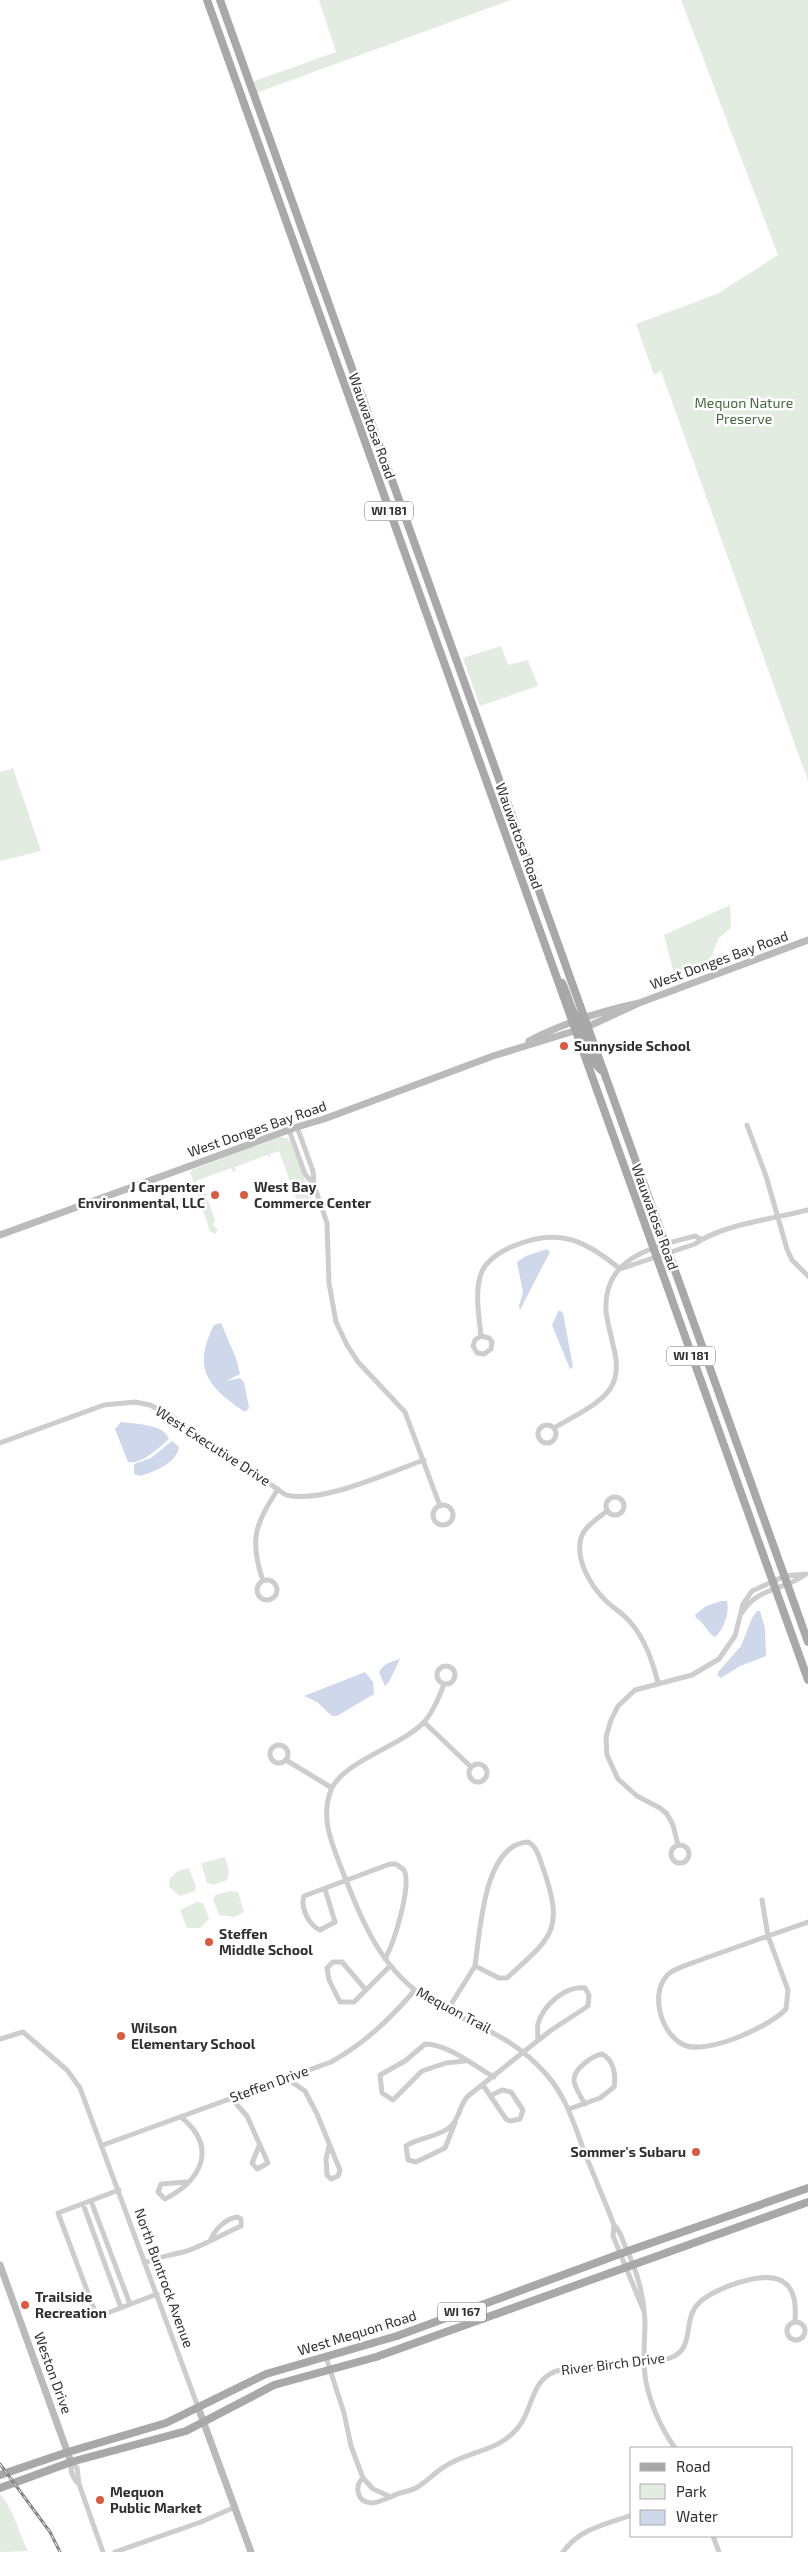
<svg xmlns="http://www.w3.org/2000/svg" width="808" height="2552" viewBox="0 0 808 2552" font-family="'Exo 2',sans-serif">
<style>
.green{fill:#e3ece0}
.water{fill:#ced8ea}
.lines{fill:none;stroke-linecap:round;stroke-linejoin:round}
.street{stroke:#cdcdcd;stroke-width:5}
.secondary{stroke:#bababa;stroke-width:7}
.primary{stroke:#a8a8a8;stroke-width:8}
.rail-casing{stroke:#858585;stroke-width:3}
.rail{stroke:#fff;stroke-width:1;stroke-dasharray:4;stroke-linecap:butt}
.poi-dot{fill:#d95b41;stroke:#fff;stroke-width:2}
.labels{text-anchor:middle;stroke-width:5;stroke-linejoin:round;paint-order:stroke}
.shield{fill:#fff;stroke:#6e6e6e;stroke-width:1}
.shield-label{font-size:12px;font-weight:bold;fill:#303030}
.park-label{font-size:14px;fill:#4a6940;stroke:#fff}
.street-label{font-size:14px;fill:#303030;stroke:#fff}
.poi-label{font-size:14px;font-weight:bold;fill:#303030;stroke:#fff;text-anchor:start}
</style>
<rect width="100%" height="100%" fill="#fff"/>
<path class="green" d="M319,0h192l-258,94 -4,-11 87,-31z
M681,0h127v781l-147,-410 -7,4 -18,-51 81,-30 61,-39z
M501,646l7,19 20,-5 10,26 -58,20 -17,-48z
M13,768l28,83 -41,10v-89z
M730,905l1,23 -12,10 -11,26 -33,14 -11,-43z
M279,1137l8,1 4,5 20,53 -4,9 -6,1 -3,-2 -19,-53 -9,3 1,4 -4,-3 -32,12 1,4 -3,1 -2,-4 -35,13v3h-2l-4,-11 2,-3z
M202,1189l2,5 6,-1 -4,2 9,25 -2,5 5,5 -3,4 -5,-3 -13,-37z
M225,1857l4,15 -2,8 -14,5 -6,-2 -6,-20z
M189,1868l7,18 -1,5 -15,5 -11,-9 1,-9 8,-7z
M230,1891l8,1 6,20 -10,5 -15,-2 -6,-16 2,-4z
M197,1902l6,1 6,16 -9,9h-13l-7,-18z
M0,2494c15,17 18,38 28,57l-28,1z"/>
<path class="water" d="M547,1249l3,3 -30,58 -1,-4 4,-14 -6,-30 9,-6z
M559,1310l4,3 10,54 -3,2 -18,-44z
M221,1323l15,35 4,16 -14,7 14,-3 4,4 5,26 -4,4c-38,-25 -53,-44 -31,-87z
M121,1422c15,2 43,2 48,17 -10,8 -27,26 -41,23l-13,-33z
M172,1441l7,6c-3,17 -24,24 -38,29l-7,-2v-10l17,-6z
M721,1601h6c3,10 -3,29 -12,36 -8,-4 -10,-14 -19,-19l-1,-3 11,-9z
M757,1611h3l5,17 1,28 -26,10 -19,12 -4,-3 2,-4 22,-25 11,-28z
M400,1659l-11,23 -4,4 -6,-14c5,-9 12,-10 21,-13z
M365,1672l8,10 1,12 -37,22h-5l-15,-14 -13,-6z"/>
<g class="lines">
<path class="street" d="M747,1125l19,51 21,73 5,11 16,16
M297,1127l16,44 1,14 13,38 2,60 7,39 11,23 11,17 47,50 35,94
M289,1130l16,44 8,10
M620,1269l75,-25c28,-20 79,-25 113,-34
M481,1336l8,2 3,4 -1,7 -7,5 -7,-1 -4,-7 2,-6 6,-4c-2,-21 -7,-45 1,-65 6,-12 18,-19 29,-24 46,-20 73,-8 109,22
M538 1434a9 9 0 1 1 18 0a9 9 0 1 1-18 0Z
M554,1428c18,-11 44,-22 56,-39 9,-13 7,-30 3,-44 -2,-11 -6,-23 -7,-34 -3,-54 47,-64 89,-75l5,3
M0,1443l104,-38 31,-3 15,3 21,11 115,79c36,9 101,-22 138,-35
M606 1506a9 9 0 1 1 18 0a9 9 0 1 1-18 0Z
M433 1515a10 10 0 1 1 20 0a10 10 0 1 1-20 0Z
M607,1511c-9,7 -23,16 -26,27 -6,22 10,48 24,62 8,8 19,14 26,23 15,18 21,38 27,59
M257 1590a10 10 0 1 1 20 0a10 10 0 1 1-20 0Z
M263,1581c-14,-42 -8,-56 15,-92
M437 1675a9 9 0 1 1 18 0a9 9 0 1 1-18 0Z
M444,1684c-5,13 -10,26 -19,37 -21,24 -82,40 -94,69 -11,28 1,54 11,80 21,53 39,101 90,132 43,25 79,32 114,72 19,21 27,47 37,74 10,26 21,51 31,77 7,6 8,15 12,23 11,23 18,48 19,73 0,21 -3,40 1,61 5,24 15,46 29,66
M424,1722l47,45
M270 1754a9 9 0 1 1 18 0a9 9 0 1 1-18 0Z
M286,1760l46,28
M469 1773a9 9 0 1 1 18 0a9 9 0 1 1-18 0Z
M678,1845l-5,-20 -6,-11 -7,-6 -23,-12 -19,-17 -11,-24 -1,-18 5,-17 7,-14 17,-16 57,-15 27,-16 16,-23 8,-32 9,-13 33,-15 21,-2c-24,18 -48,12 -65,40
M671 1854a9 9 0 1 1 18 0a9 9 0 1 1-18 0Z
M325,1889l10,33 -15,8c-11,-5 -20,-22 -16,-34l86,-32h6l8,6c8,16 -10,73 -19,89
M762,1900l6,36 40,-14
M768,1936l20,54 -2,19c-15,17 -82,48 -104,35 -22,-12 -34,-55 -11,-72 10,-6 22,-9 32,-13 22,-8 43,-15 65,-23z
M366,1990l-12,12h-14l-11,-22 -2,-12 6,-6h9l24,28 24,-24
M448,2009l27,-43 24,12h8c43,-40 58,-46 37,-107 -4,-10 -6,-24 -16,-29 -45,2 -48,92 -53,124
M0,2039l23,-7 44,38 13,18 118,319
M465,2061l-19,2 -24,8 -29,29 -11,-7 -2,-18 25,-14 20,-17c23,0 49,22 69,33
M286,2078l19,13 12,23 23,56 -2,6 -7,3 -4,-4 -1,-16 3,-13
M483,2085l23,34 4,2 10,-2 3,-9 -12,-18 -9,-2 -12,6
M231,2098l16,18 21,47 -11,6 -5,-6 7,-17
M569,2109l31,-11 14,-11c2,-12 0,-27 -12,-33 -10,2 -29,15 -28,27 1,7 7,16 11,23
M181,2117c37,30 21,63 -16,82l-7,-7 3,-8 26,-2
M455,2123l-10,25 -29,14 -8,-2 -2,-14c13,-9 33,-9 44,-19 10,-8 9,-22 18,-31l82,-65 38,-25 1,-11 -4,-7c-19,-3 -42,17 -47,36 -1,5 0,11 0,16
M103,2145l228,-83c34,-19 58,-42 84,-72
M119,2190l-61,23 39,104 60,-23
M91,2201l39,103
M83,2204l38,104
M614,2225l-1,11 30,73
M145,2263c14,-7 28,-8 42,-12 18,-6 36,-17 54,-25v-7l-4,-2c-12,2 -22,12 -27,24
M787 2331a9 9 0 1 1 18 0a9 9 0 1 1-18 0Z
M326,2357l18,56 7,33 12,32 10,11 18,8c7,-5 17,-5 25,-9 11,-6 18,-15 28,-21 21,-15 49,-15 68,-33 25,-22 14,-58 52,-65 23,-2 45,-4 68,-6 12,-1 26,-1 38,-5 26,-9 12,-38 28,-54 13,-15 66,-34 84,-23 14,8 14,26 13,41
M71,2462l6,6 2,16 24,68
M71,2462c-1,9 1,16 8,22
M363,2478c-9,8 -6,24 8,25 6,0 14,-4 20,-6
M713,2536l6,16
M115,2552l86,-30 34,-15
M563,2552c16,-23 43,-28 69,-37"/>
<path class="secondary" d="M529,1041c34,-18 73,-30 110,-38l169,-63
M0,1235l297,-108 27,-8 169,-63 94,-29 52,-24
M0,2265l71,197
M198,2407l53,145"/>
<path class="primary" d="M207,0l601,1680
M220,0l588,1642
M562,983c7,13 10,38 25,44
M576,1024c15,11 11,34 25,46
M0,2475l68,-23 98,-29 100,-49 131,-38 231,-85 180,-63
M0,2488l71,-26 115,-31 88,-46 102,-28 432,-155"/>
<defs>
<path id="rail" d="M0,2464l50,68 10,20"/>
</defs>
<use href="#rail" class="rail-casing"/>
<use href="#rail" class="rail"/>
</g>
<g class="poi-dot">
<circle cx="564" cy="1046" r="5"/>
<circle cx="215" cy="1195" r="5"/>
<circle cx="244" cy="1195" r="5"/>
<circle cx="209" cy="1942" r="5"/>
<circle cx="121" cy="2036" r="5"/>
<circle cx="696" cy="2152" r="5"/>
<circle cx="25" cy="2305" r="5"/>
<circle cx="100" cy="2500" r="5"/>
</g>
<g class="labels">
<g class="shield">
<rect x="365" y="501.5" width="48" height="19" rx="4"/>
<rect x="667" y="1346.5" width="48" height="19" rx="4"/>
<rect x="438" y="2302.5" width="48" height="19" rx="4"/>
</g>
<g class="shield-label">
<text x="389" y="515">WI 181</text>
<text x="691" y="1360">WI 181</text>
<text x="462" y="2316">WI 167</text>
</g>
<g class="park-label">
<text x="744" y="408">Mequon Nature<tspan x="744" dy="16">Preserve</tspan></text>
</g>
<g class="street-label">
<text transform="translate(372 426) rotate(70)" y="5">Wauwatosa Road</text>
<text transform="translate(519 836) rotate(70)" y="5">Wauwatosa Road</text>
<text transform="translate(719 960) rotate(-20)" y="5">West Donges Bay Road</text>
<text transform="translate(257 1129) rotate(-19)" y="5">West Donges Bay Road</text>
<text transform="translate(655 1217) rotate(70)" y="5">Wauwatosa Road</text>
<text transform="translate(213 1446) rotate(33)" y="5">West Executive Drive</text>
<text transform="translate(454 2010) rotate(28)" y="5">Mequon Trail</text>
<text transform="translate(269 2084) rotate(-20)" y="5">Steffen Drive</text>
<text transform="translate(164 2278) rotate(70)" y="5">North Buntrock Avenue</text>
<text transform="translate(357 2333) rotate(-17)" y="5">West Mequon Road</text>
<text transform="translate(613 2364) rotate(-7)" y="5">River Birch Drive</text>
<text transform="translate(53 2373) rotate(70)" y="5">Weston Drive</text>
</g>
<g class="poi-label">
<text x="574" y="1051">Sunnyside School</text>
<text x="205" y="1192" text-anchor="end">J Carpenter<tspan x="205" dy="16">Environmental, LLC</tspan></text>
<text x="254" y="1192">West Bay<tspan x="254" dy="16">Commerce Center</tspan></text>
<text x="219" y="1939">Steffen<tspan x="219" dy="16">Middle School</tspan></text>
<text x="131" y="2033">Wilson<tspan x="131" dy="16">Elementary School</tspan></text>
<text x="686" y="2157" text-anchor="end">Sommer's Subaru</text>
<text x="35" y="2302">Trailside<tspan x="35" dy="16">Recreation</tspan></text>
<text x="110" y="2497">Mequon<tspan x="110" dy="16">Public Market</tspan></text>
</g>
</g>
<rect x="630" y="2447" width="162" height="90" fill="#ffffff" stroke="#acacac"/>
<rect x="640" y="2463" width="25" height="8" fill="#a8a8a8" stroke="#acacac"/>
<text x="676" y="2472" font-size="15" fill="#303030">Road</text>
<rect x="640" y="2484" width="25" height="15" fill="#e3ece0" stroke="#acacac"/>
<text x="676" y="2497" font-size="15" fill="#303030">Park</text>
<rect x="640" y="2510" width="25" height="15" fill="#ced8ea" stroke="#acacac"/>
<text x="676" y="2522" font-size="15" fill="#303030">Water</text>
</svg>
